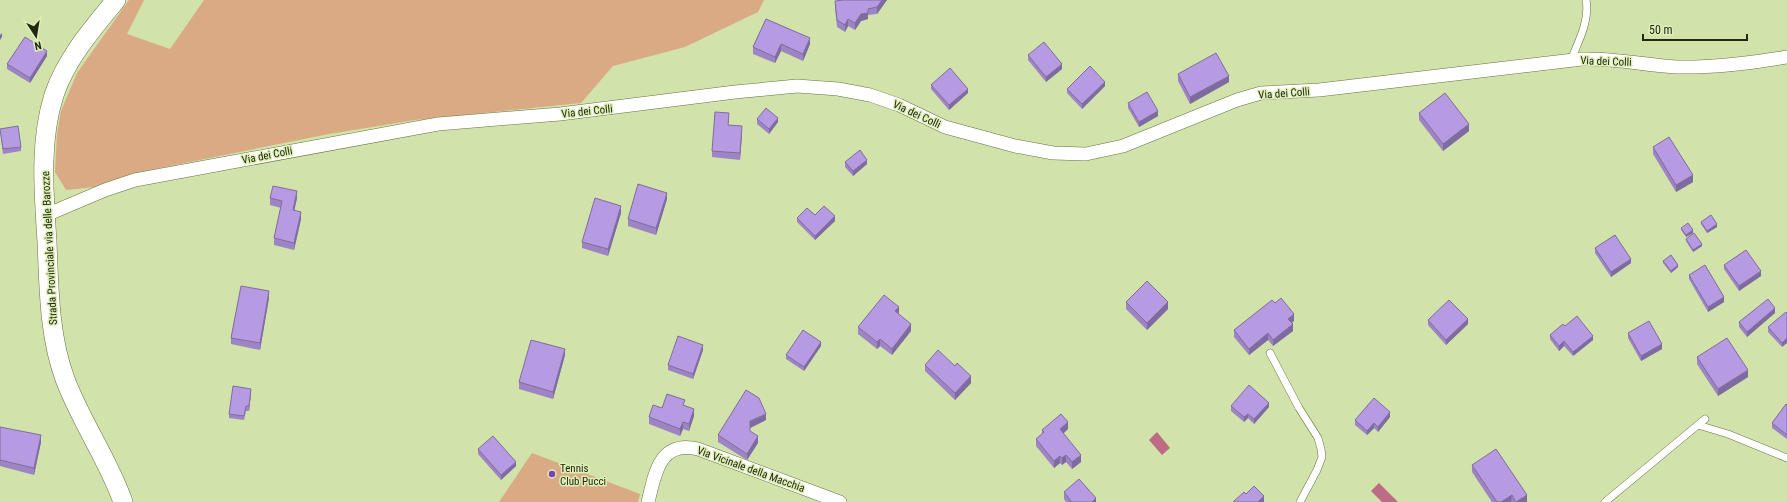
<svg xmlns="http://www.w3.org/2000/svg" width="1787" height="502" viewBox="0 0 1787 502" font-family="'Roboto Condensed',sans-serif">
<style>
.green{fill:#d9aa83}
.water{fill:#bc6c84}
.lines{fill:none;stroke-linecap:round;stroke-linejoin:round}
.lane-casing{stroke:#657340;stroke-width:8}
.street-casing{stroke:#657340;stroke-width:14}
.secondary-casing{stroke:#657340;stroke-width:20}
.lane{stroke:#fff;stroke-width:7}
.street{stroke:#fff;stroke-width:13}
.secondary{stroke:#fff;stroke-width:19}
.wall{fill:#9d85c3}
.shaded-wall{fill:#7f6c9f}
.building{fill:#b69be3;stroke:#7f6c9f}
.poi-dot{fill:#7942b9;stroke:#deefb7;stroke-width:1.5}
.labels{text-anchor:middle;stroke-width:3;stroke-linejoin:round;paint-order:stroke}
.street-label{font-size:11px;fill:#222812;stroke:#deefb7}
.poi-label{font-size:11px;fill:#222812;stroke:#deefb7;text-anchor:start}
</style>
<rect width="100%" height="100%" fill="#d1e2aa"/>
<path class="green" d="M129,0h15l-17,34 43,15 34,-49h560l-6,12 -73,35 -72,19 -32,37 -166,17 -86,14 -184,37 -23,6 -28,10 -28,3 -11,-18 2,-38 4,-23 16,-38z
M532,453l108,41 -2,8h-139z"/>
<path class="water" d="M1157,432l13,16 -8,7 -13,-15z
M1379,483l19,19h-16l-11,-11z"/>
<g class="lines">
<defs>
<path id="lane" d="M1571,60c7,-18 19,-39 15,-60
M1270,353l29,55 19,30 3,11 1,8 -5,13 -17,32
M1698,425l30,9 59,24
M1605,502l100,-83"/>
<path id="street" d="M46,215l59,-25 30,-10 303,-56 122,-10 175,-22 62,-6 41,3 32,6 29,10 46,22 70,19 38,7 33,1 37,-8 114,-46 24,-7 58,-3 263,-31c32,-1 63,6 95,8 36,1 74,-4 110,-10
M648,502c7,-28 11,-62 50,-53l142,53"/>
<path id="secondary" d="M116,0c-24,29 -50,59 -62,95 -15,47 -10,99 -7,147 2,46 2,94 18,137 16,43 43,80 58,123"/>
</defs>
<use href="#lane" class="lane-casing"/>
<use href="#street" class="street-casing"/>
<use href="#secondary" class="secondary-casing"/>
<use href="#lane" class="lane"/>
<use href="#street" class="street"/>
<use href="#secondary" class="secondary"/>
</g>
<path class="wall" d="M887,0l-10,14 -9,1v4l-7,2 -6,9 -7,-4 -3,6 -8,-5 -2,-19v-7z
M766,19l44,25 -7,17 -22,-10 -6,12 -22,-9v-7z
M1028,55l34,14 -16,13 -18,-22z
M47,56l-17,27 -23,-14v-5z
M1178,74l51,8 -39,22 -12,-23z
M931,85l37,8 -19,17 -18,-21z
M1105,86l-23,23 -15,-16v-4z
M1128,103l30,13 -19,11 -11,-19z
M1419,113l50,18 -26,20 -24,-31z
M757,119l21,3 -9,12 -12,-10z
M729,120l-1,5 14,8 -2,27 -28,-3v-6z
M0,129l21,18v4l-18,3z
M1653,147l40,35 -17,10 -23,-38z
M845,162l22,2 -14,12 -8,-9z
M270,198h27l-3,12 7,9 -7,31 -20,-5v-7l7,-30 -11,-3z
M667,199l-11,36 -28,-9v-7z
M621,213l-13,43 -26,-8v-6z
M815,215l20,6 -20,19 -18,-18v-4z
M1701,222l16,5 -10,6 -6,-9z
M1681,228l12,5 -7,4 -5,-7z
M1686,239l16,7 -9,6 -7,-11z
M1595,248l36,15 -20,14 -16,-24z
M1663,261l15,6 -7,6 -8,-10z
M1724,265l37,11 -22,15 -15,-22z
M1689,275l35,27 -16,10 -19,-33z
M269,298l-9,52 -29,-6v-6z
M1126,302l42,7 -21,21 -21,-21z
M1275,303l19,18 -3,2 2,8 -20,15 -5,-6 -19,15 -15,-18v-7z
M1786,312l-4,35 -14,-15v-5z
M1775,313l-28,24 -8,-10v-5z
M899,314l12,17 -19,24 -12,-9 -3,3 -19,-15v-7z
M1428,320l40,4 -22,21 -18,-20z
M1628,333l34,16 -21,12 -13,-23z
M1550,335l43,5 -20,16 -9,-10 -5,5 -9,-12z
M821,346l-17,25 -18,-12v-4z
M703,350l-10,29 -25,-9v-5z
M565,355l-12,44 -34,-10v-7z
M1697,357l51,20 -30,19 -21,-32z
M925,365l46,18 -16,17 -30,-29z
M251,393l-2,18h-3l-2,9 -15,-2v-4z
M1787,405v34l-15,-11v-5z
M685,406l9,10 -5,15 -6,-2 -3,7 -31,-12v-7l13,-9z
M1231,406l38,1 -15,17 -6,-6 -4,4 -13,-11z
M1390,417l-12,15 -4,-4 -7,7 -12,-10v-5z
M766,420l-16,8v3l8,12 -11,17 -29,-18v-7z
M0,427l41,15 -7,33 -34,-9z
M1068,429l-5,5 18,28 -9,7 -6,-7 -4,3 -2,-2 -6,5 -18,-22v-7l6,-5v-4z
M478,449l38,17 -15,14 -23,-26z
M1472,465l55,37h-35l-20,-30z
M1064,492l32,10h-30l-2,-3z"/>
<path class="shaded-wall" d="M882,0h5l-10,14v-7z
M868,13v6l-7,2 -6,9v-7l6,-9z
M848,19v7l-3,6v-7z
M2,33v4l-2,3v-5z
M810,38v6l-7,17v-7z
M781,44v7l-6,12v-6z
M47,51v5l-17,27v-5z
M1062,64v5l-16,13v-5z
M1229,76v6l-39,22v-7z
M1105,82v4l-23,23v-5z
M968,89v4l-19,17v-5z
M1158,111v5l-19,11v-5z
M778,118v4l-9,12v-5z
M1469,124v7l-26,20v-7z
M742,126v7l-2,27v-7z
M867,160v4l-14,12v-5z
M1693,175v7l-17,10v-7z
M297,191v7l-4,19v-7z
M667,193v6l-11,36v-7z
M621,206v7l-13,43v-7z
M301,212v7l-7,31v-7z
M835,216v5l-20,19v-4z
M1717,224v3l-10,6v-2z
M1693,230v3l-7,4v-2z
M1702,244v2l-9,6v-2z
M1631,259v4l-20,14v-5z
M1678,265v2l-7,6v-2z
M1761,271v5l-22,15v-5z
M269,291v7l-9,52v-7z
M1724,297v5l-16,10v-5z
M1168,302v7l-21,21v-7z
M899,307v7l-4,-3z
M1775,308v5l-28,24v-5z
M1294,314v7l-6,5v-7z
M1468,319v5l-22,21v-5z
M911,324v7l-19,24v-6z
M1293,324v7l-20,15v-6z
M1268,333v7l-19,15v-6z
M1593,336v4l-20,16v-4z
M1787,338v5l-5,4v-4z
M880,339v7l-3,3v-7z
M1564,341v5l-5,5v-5z
M821,342v4l-17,25v-4z
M1662,344v5l-21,12v-5z
M703,345v5l-10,29v-5z
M565,349v6l-12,44v-7z
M1748,370v7l-30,19v-7z
M971,376v7l-16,17v-7z
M251,389v4l-2,18v-5z
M1269,403v4l-15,17v-5z
M694,409v7l-5,15v-7z
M1390,412v5l-12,15v-5z
M766,414v6l-16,8v-7z
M1248,414v4l-4,4v-5z
M683,422v7l-3,7v-7z
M1068,422v7l-8,7v-7z
M1374,423v5l-7,7v-4z
M41,435v7l-7,33v-7z
M758,436v7l-11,17v-6z
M1066,455v7l-4,3v-7z
M1081,455v7l-9,7v-7z
M1060,456v7l-6,5v-7z
M516,462v4l-15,14v-5z
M1512,495l-1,7h-10z
M1527,495v7h-11z
M1264,496v6h-6z
M1096,498v4h-4z"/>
<path class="building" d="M844,0h38l-5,7 -9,2v4l-7,1 -6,9 -7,-4 -3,6 -8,-5 -2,-19z
M766,19l44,19 -7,16 -22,-10 -6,13 -22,-10z
M25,37l22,14 -17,27 -23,-14z
M1044,42l18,22 -16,13 -18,-22z
M1216,53l13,23 -39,21 -12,-23z
M1090,66l15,16 -23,22 -15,-15z
M950,68l18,21 -19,16 -18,-20z
M1147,92l11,19 -19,11 -11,-19z
M1445,93l24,31 -26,20 -24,-31z
M766,108l12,10 -9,11 -12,-10z
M715,112l14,1 -1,12 14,1 -2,27 -28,-2z
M18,126l3,21 -18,2 -3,-20z
M1669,137l24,38 -17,10 -23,-38z
M860,150l7,10 -14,11 -8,-9z
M638,184l29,9 -11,35 -28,-9z
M273,186l24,5 -4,19 8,2 -7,31 -20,-5 8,-37 -12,-3z
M595,198l26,8 -13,43 -26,-7z
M824,206l11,10 -20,20 -18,-18 10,-10 8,7z
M1711,215l6,9 -10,7 -6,-9z
M1688,223l5,7 -7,5 -5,-7z
M1694,233l8,11 -9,6 -7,-11z
M1615,235l16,24 -20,13 -16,-24z
M1746,250l15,21 -22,15 -15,-21z
M1671,255l7,10 -7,6 -8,-10z
M1705,265l19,32 -16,10 -19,-32z
M1147,281l21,21 -21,21 -21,-21z
M241,286l28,5 -9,52 -29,-5z
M884,295l15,12 -4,4 16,13 -19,25 -12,-10 -3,3 -19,-15z
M1281,298l13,16 -6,5 5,5 -20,16 -5,-7 -19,16 -15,-19 38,-30 3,3z
M1768,299l7,9 -28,24 -8,-10z
M1449,300l19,19 -22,21 -18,-20z
M1786,312l1,1v25l-5,5 -14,-16z
M1577,316l16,20 -20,16 -9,-11 -5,5 -9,-11 13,-11 2,2z
M1649,321l13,23 -21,12 -13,-23z
M803,330l18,12 -17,25 -18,-12z
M678,336l25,9 -10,29 -25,-9z
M1727,338l21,32 -30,19 -21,-32z
M531,340l34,9 -12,43 -34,-10z
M938,350l17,16 2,-3 14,13 -16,17 -30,-28z
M1249,385l20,18 -15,16 -6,-5 -4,3 -13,-11z
M233,386l18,3 -2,17h-3l-2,10 -15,-2z
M746,390l13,8 7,16 -16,7v10l8,5 -11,18 -29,-19z
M667,394l18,6 -2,5 11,4 -5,15 -6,-2 -3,7 -31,-12 4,-12 9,3z
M1374,398l16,14 -12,15 -4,-4 -7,8 -12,-11z
M1786,404l1,1v30l-15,-12z
M1061,414l7,8 -8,7 21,26 -9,7 -6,-7 -4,3 -2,-2 -6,5 -18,-22 8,-7 -2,-2z
M0,427l41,8 -7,33 -34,-8z
M493,436l23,26 -15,13 -23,-26z
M1496,449l31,46 -11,7 -4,-7 -11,7h-4l-25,-37z
M1079,479l17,19 -4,4h-22l1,-1 -7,-9z
M1254,486l10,10 -6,6h-25l11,-10 2,2z"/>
<circle class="poi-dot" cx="552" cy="474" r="4"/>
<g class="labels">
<g class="street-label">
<text transform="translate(1606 61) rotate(2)" y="4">Via dei Colli</text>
<text transform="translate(1284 93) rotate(-4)" y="4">Via dei Colli</text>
<text transform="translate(587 111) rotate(-6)" y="4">Via dei Colli</text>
<text transform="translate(917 114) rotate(25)" y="4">Via dei Colli</text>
<text transform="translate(267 155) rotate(-11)" y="4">Via dei Colli</text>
<text transform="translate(49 248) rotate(-93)" y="4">Strada Provinciale via delle Barozze</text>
<text transform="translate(751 469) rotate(20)" y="4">Via Vicinale della Macchia</text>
</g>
<g class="poi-label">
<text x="560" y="472">Tennis<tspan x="560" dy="13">Club Pucci</tspan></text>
</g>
</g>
<g transform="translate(36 36) rotate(168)" stroke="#deefb7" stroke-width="3" paint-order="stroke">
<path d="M0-3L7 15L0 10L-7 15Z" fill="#222812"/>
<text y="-6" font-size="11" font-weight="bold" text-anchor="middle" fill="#222812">N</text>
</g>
<path d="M1643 34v6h104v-6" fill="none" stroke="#222812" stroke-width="2"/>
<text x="1649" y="34" font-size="12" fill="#222812" stroke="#deefb7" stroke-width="3" paint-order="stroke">50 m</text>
</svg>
